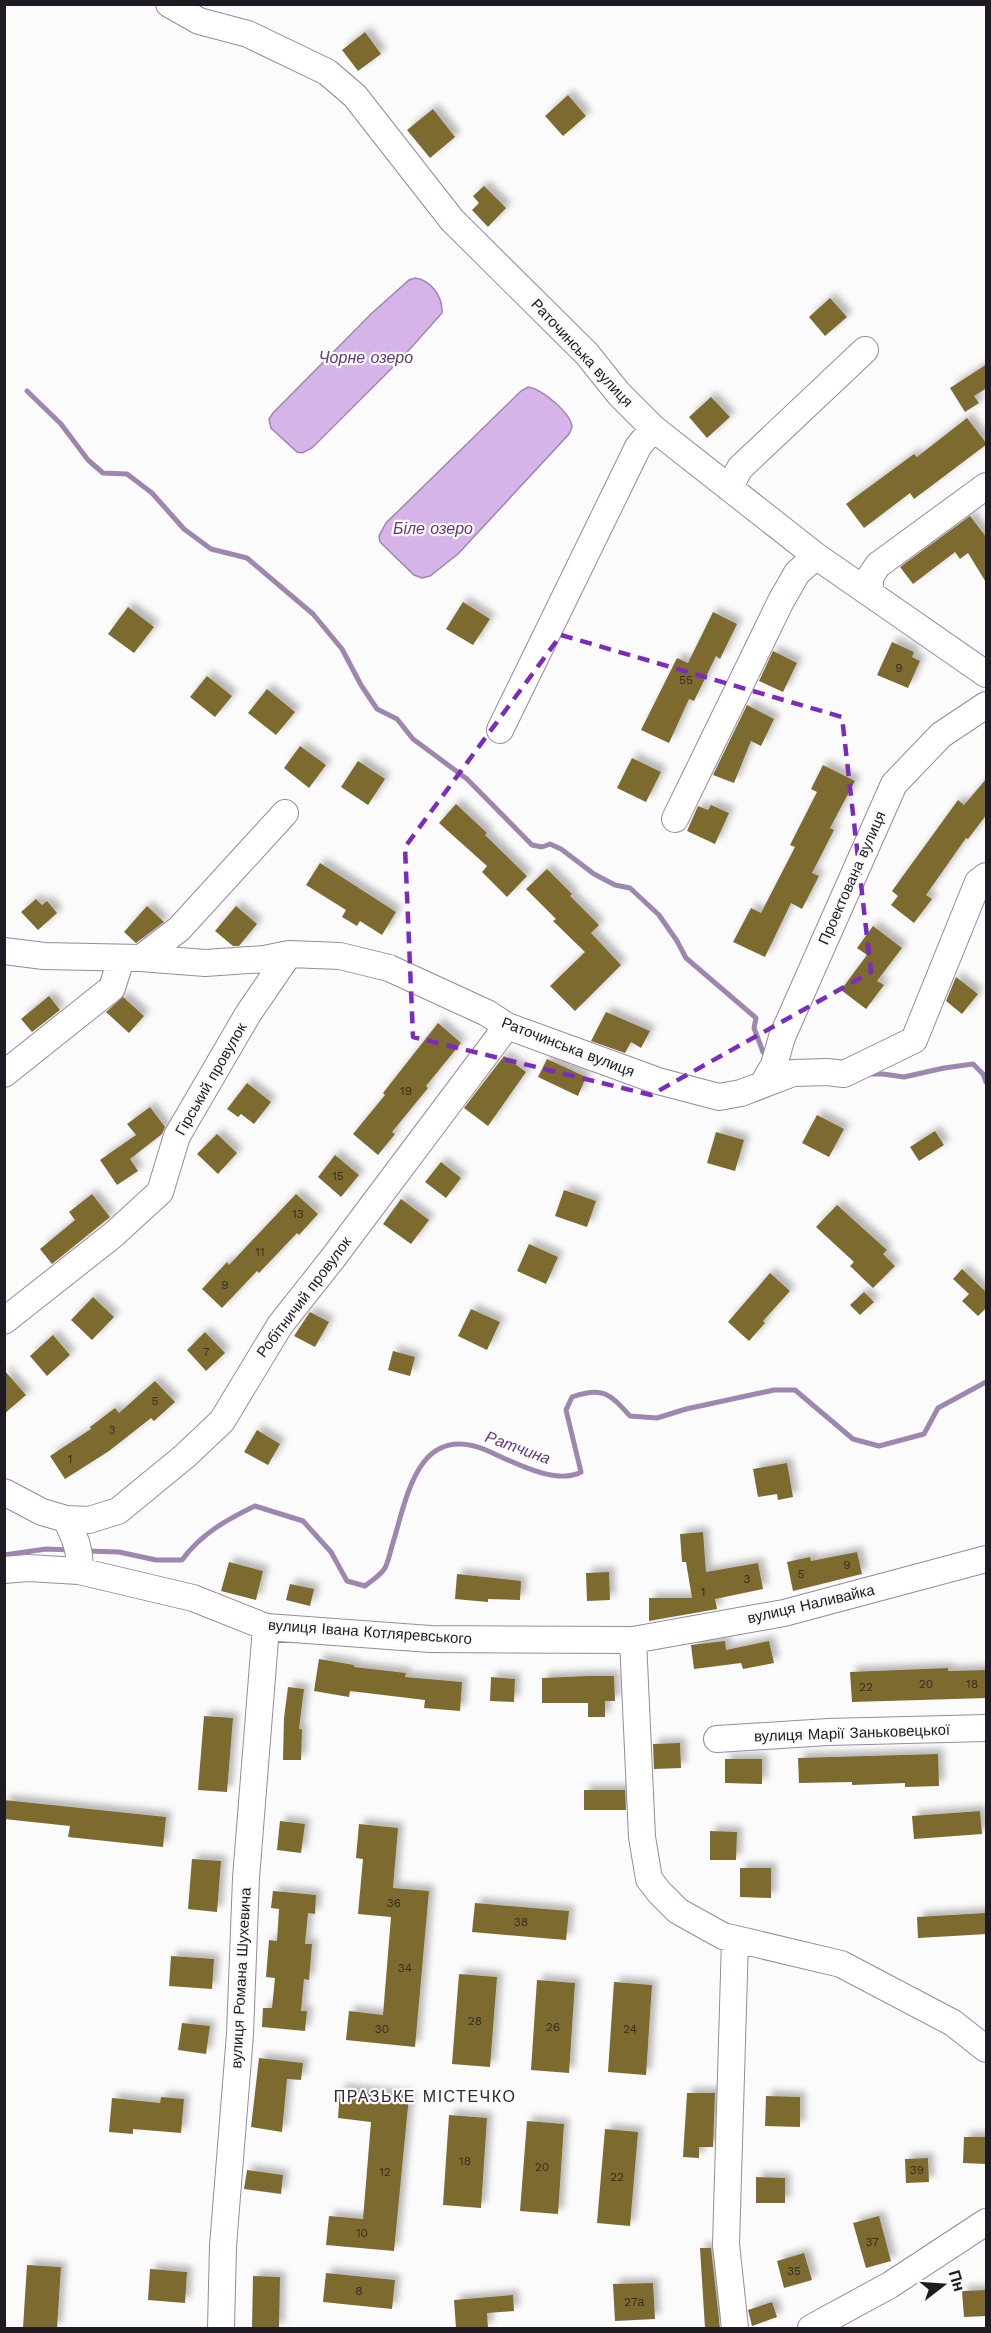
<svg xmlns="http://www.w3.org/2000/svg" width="991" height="2333" viewBox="0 0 991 2333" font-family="'Work Sans',sans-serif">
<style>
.water{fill:#d6b4e9;stroke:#9f86ae;stroke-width:1.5}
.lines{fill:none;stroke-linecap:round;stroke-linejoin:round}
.stream{stroke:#9f86ae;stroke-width:5}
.building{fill:#7c6b2f;filter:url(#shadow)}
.minor-casing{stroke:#9788a0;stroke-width:28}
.minor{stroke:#fff;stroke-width:26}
.marked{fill:none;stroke:#7b2cbf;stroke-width:4.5;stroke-dasharray:12 8;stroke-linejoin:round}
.labels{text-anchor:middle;stroke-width:4.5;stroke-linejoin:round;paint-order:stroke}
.number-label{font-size:12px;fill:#372e26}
.street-label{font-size:15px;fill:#201a23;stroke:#fbfbfb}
.water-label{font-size:16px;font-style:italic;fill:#633878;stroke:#fbfbfb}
.neighbourhood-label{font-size:16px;letter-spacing:1.5px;fill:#322639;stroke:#fbfbfb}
</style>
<defs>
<filter id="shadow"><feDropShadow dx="5.5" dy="-5.5" stdDeviation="3" flood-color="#0004"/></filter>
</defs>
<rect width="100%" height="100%" fill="#fbfbfb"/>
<path class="water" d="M415,278c16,2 28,19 27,35l-41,46 -89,89 -10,5 -5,-1 -26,-24 -2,-9 4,-6 98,-99 38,-34z
M528,387c14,2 43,26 44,40l-3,7 -111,120 -28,22 -8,2 -8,-3 -34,-33 -1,-6 7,-13 135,-132z"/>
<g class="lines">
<path class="stream" d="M27,391l34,33 27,36 15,13 24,1 25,19 32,36 27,20 36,9 66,56 29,35 19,36 16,24 20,10 16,20 54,40 65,66 10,2 8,-3 11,5 33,25 21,11 15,3 29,27 18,26 9,17 70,60 -2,10 9,24 7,4
M869,1074h14l21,3 40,-9 29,-4 10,10 3,8
M87,1551l32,1 37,8h26c19,-26 44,-40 73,-54l48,15 28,31 16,29 18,5c6,-5 16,-11 20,-18 3,-6 5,-15 7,-22 15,-48 25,-124 94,-96 25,11 70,36 95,22l-15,-62 6,-13c31,-11 38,-3 58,19l27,2 29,-9 88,-19h21l58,49 26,7 45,-12 14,-26 48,-26
M4,1555l42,-6 25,1"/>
</g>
<path class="building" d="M365,32l16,22 -23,17 -16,-21z
M568,95l18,21 -23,20 -18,-20z
M433,109l22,28 -25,21 -23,-28z
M484,186l22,22 -18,19 -16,-17 7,-7 -6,-7z
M830,298l17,19 -22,19 -16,-19z
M987,364v24l-13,8 5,7 -14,9 -15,-24z
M711,397l19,20 -23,21 -18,-21z
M967,418l20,26 -73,55 -4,-6 -46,35 -18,-24 68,-50 3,3z
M970,516l17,22v46l-19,-31 -8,6 -5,-7 -42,32 -13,-17z
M463,602l27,17 -17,26 -27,-16z
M128,607l26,20 -20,26 -26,-19z
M713,612l24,12 -17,35 -4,-3 -22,45 -5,-2 -20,44 -28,-13 36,-72 11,5z
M892,642l22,10 -2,5 8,4 -12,27 -31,-13z
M773,651l24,12 -14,29 -24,-11z
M207,676l25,20 -17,21 -25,-20z
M267,689l28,23 -19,23 -28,-22z
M747,705l27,14 -13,27 -10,-5 -17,42 -21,-8z
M300,746l26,19 -17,23 -25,-20z
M632,758l29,14 -15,30 -29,-14z
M358,761l27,18 -17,26 -27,-18z
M823,765l32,16 -25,47 4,2 -22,43 7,3 -17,33 -11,-6 -26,54 -32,-15 18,-34 10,5 34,-66 -5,-2 27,-53 -6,-3z
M987,778v36l-19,25 -2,-1 -40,57 6,4 -18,24 -23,-18 7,-9 -6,-5 66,-91 6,5z
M456,804l31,29 -2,2 42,41 -20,21 -25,-25 5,-6 -48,-43z
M711,805l18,8 -14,31 -28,-13 11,-25 10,4z
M320,863l76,49 -14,23 -22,-14 -3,5 -15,-9 4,-7 -40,-25z
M547,869l25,25 -2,2 29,29 -8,8 30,32 -46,46 -25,-25 35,-34 -32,-31 3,-2 -30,-30z
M36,899l6,6 5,-4 10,12 -19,17 -17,-18z
M147,906l17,16 -28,21 -12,-11z
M236,906l21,18 -18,22h-6l-18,-15z
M873,926l29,22 -25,33 7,4 -18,24 -25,-19 26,-35 -10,-7z
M956,977l22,17 -16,20 -16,-13z
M49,996l11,14 -28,22 -11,-13z
M123,997l21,19 -15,17 -23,-21z
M606,1012l44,19 -9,17 -10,-6 -6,11 -34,-12z
M438,1023l23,20 -35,43 2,2 -36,44 3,2 -17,21 -25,-21 32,-39 -2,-2z
M504,1056l22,16 -38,54 -24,-18z
M547,1059l39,18 -8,19 -40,-19z
M247,1083l24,19 -17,22 -13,-10 -3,3 -11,-8z
M150,1107l15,20 -3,7 -32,25 8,12 -21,14 -17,-25 36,-25 -9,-11z
M817,1115l27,14 -15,28 -27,-14z
M935,1131l9,14 -25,16 -9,-14z
M716,1132l28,8 -9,31 -28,-8z
M217,1134l20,19 -19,21 -21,-20z
M335,1155l24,20 -18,22 -23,-20z
M441,1162l20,16 -15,20 -21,-16z
M564,1190l32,11 -9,26 -32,-11z
M92,1194l18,23 -58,47 -12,-15 35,-29 -6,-8z
M296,1194l22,20 -19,21 -2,-2 -38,40 -2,-2 -35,37 -20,-19 25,-27 2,3z
M401,1199l28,21 -18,24 -28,-20z
M837,1205l50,45 -4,4 12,12 -22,22 -23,-22 4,-4 -38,-35z
M529,1244l29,13 -12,27 -29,-13z
M962,1269l25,24v14l-9,9 -16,-15 7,-7 -16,-15z
M770,1273l20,18 -27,30 2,2 -16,18 -21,-19z
M864,1292l10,10 -14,13 -10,-10z
M93,1297l21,20 -22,23 -21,-20z
M471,1309l29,13 -13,28 -29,-14z
M310,1312l19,10 -14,25 -21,-11z
M205,1332l20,21 -19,18 -19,-21z
M53,1335l17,20 -23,21 -17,-20z
M393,1351l22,6 -5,19 -22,-6z
M4,1370l22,25 -22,19z
M155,1381l20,21 -21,19 -3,-3 -42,33 -44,28 -15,-23 41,-27 -1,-2 25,-19 4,5z
M257,1430l23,14 -12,21 -24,-13z
M787,1463l6,34 -15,3 -1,-6 -19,3 -5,-28z
M703,1532l3,40 52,-9 5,26 -48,10 2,10 -68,12v-23h43l-6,-36h-4l-2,-28z
M857,1552l5,22 -69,17 -6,-29 23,-5 1,4z
M229,1562l34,9 -7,29 -35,-9z
M609,1572l1,28 -23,1 -1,-28z
M457,1574l64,7 -1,19 -32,-1v3l-33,-3z
M290,1584l24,5 -4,17 -24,-6z
M725,1641l1,9 43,-9 5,22 -31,6 -2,-6 -47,6 -3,-24z
M319,1659l35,6v2l52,6 -1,4 57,5 -2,29 -36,-3 1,-8 -75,-9 -1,6 -35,-6z
M948,1668v3l39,-1v28l-135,4 -2,-30z
M588,1676h26l1,25h-10v16h-17v-14h-46v-25z
M491,1677l24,2 -1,23 -24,-1z
M288,1687l16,2 -5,40h3l-1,31h-18l1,-42z
M204,1716l29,2 -6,74 -29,-2z
M680,1743l1,25 -27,1 -1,-25z
M938,1754l1,32 -34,1v-4l-53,2v-3l-53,1 -1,-25z
M725,1759h37v25l-37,-1z
M584,1790h41l1,20h-42z
M4,1800l162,17 -3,30 -95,-10 2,-11 -66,-7z
M980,1811l2,23 -68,5 -2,-23z
M280,1821l25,3 -4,29 -24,-3z
M359,1824l39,4 -5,60 36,3 -14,156 -69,-7 3,-29 34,4 8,-98 -33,-3 5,-55 -7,-1z
M710,1831l27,1 -1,28h-26z
M192,1859l29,2 -4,51 -29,-3z
M740,1868h31v30l-31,-1z
M273,1891l43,4 -1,19 -7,-1 -3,31h7l-3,36 -5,-1 -3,32h6l-2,20 -43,-4 1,-19h9l3,-30 -9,-1 3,-37 8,1 2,-32 -8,-1z
M475,1903l94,8 -3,29 -94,-8z
M985,1913l2,21 -69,4 -1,-21z
M171,1956l43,3 -2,30 -43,-3z
M459,1974l38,3 -7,90 -38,-3z
M537,1980l38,3 -6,90 -38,-3z
M614,1982l38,3 -6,90 -38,-3z
M182,2023l28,3 -4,28 -28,-4z
M259,2058l44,5 -2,17 -14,-1 -5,53 -31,-5z
M340,2089l69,7 -15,155 -68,-6 3,-29 34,3 8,-97 -33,-4z
M687,2093h28l-2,54h-14v11l-16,-1z
M766,2096l34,1v30l-35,-1z
M161,2097l23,2 -3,34 -48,-4v5l-24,-2 3,-34 48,5z
M449,2115l38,3 -6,90 -38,-3z
M527,2121l37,3 -6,90 -38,-3z
M605,2129l33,3 -8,94 -33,-3z
M964,2137h23v27l-24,-1z
M928,2158l1,24 -23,1 -1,-24z
M247,2170l36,5 -2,19 -37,-5z
M756,2177l29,1v25h-29z
M879,2216l12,45 -25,7 -13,-45z
M700,2248h11l9,80h-15z
M804,2253l8,27 -28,8 -7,-27z
M27,2265l34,2 -4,61h-34z
M150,2269l37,3 -2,31 -37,-3z
M326,2273l69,7 -3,29 -69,-7z
M253,2276l27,1 -1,51h-27z
M653,2283l2,36 -40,2 -2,-37z
M987,2290v26l-23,1 -2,-26z
M513,2295l1,16 -27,2 1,15h-32l-2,-28z
M772,2302l5,15 -25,9 -4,-16z"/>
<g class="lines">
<defs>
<path id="minor" d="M169,4l30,17 49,13 79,38 28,24 97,124 135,134 32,40 34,34 163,128 170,118
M729,488l11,-20 125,-118
M870,593v-16l8,-12 108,-79
M500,730l138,-283 15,-19
M675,819l106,-218 16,-28 19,-17
M4,951l40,5 97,2 64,5 59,-4 25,-5 51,2 49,12 98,45 20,13 151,55 61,16 22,-4 52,-20 34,-1 17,2 70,-34 64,-158 8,-6
M141,958l38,-29 106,-116
M4,1074l108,-86 9,-29
M763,1084l11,-19 8,-28 112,-253 47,-49 45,-30
M4,1321l109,-86 47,-43 17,-56 71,-122 41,-60
M4,1492l38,20 24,7 23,1 29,-9 67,-55 37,-35 58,-96 53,-67 174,-232
M66,1519c8,17 16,33 13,52
M4,1570l24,-2 51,3 114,27 73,29 164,12 203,1 151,-27 202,-54
M633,1640l9,197 7,42 10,13 19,19 45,25 118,28 112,59 33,26
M717,1739l111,-7 158,-4
M221,2328l2,-82 17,-212 6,-156 20,-251
M735,2328l-9,-84 9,-304
M811,2328l79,-43 96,-63"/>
</defs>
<use href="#minor" class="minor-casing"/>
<use href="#minor" class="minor"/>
</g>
<path class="marked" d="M561,635l281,82 29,255 -220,123 -238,-58 -8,-190z"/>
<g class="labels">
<g class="number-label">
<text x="899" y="672">9</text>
<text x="686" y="684">55</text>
<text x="406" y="1095">19</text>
<text x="338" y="1180">15</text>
<text x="298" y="1218">13</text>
<text x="260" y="1256">11</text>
<text x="225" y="1289">9</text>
<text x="206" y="1356">7</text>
<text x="155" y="1405">5</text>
<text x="112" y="1434">3</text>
<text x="70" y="1463">1</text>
<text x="847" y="1569">9</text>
<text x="801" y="1578">5</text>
<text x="747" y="1583">3</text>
<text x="703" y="1596">1</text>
<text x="926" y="1688">20</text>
<text x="972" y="1688">18</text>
<text x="866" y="1691">22</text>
<text x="394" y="1907">36</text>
<text x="521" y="1926">38</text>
<text x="405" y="1972">34</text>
<text x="475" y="2025">28</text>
<text x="553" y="2031">26</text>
<text x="382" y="2033">30</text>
<text x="630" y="2033">24</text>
<text x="465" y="2165">18</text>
<text x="542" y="2171">20</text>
<text x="917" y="2174">39</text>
<text x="385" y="2176">12</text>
<text x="617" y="2181">22</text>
<text x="362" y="2237">10</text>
<text x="872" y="2246">37</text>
<text x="794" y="2275">35</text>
<text x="359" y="2295">8</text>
<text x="634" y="2306">27а</text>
</g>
<g class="street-label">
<text transform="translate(582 353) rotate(47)" y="5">Раточинська вулиця</text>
<text transform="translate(852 878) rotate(-66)" y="5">Проектована вулиця</text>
<text transform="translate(568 1047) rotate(21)" y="5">Раточинська вулиця</text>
<text transform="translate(211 1079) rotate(-60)" y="5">Гірський провулок</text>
<text transform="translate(304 1297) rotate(-53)" y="5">Робітничий провулок</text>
<text transform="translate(811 1604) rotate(-13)" y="5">вулиця Наливайка</text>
<text transform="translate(370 1632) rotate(4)" y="5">вулиця Івана Котляревського</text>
<text transform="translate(852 1733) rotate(-2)" y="5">вулиця Марії Заньковецької</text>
<text transform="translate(241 1978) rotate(-87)" y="5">вулиця Романа Шухевича</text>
</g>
<g class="water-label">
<text x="366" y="363">Чорне озеро</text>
<text x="433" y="534">Біле озеро</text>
<text transform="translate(518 1447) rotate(20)" y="6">Ратчина</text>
</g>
<g class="neighbourhood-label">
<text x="425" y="2102">ПРАЗЬКЕ МІСТЕЧКО</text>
</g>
</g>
<rect width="991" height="2333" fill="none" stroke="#201a23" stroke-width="12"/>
<g transform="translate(943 2285) rotate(73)" stroke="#fbfbfb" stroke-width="4.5" paint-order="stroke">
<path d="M0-4.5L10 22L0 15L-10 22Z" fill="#201a23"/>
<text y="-9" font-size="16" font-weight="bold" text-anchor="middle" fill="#201a23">Пн</text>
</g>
</svg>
